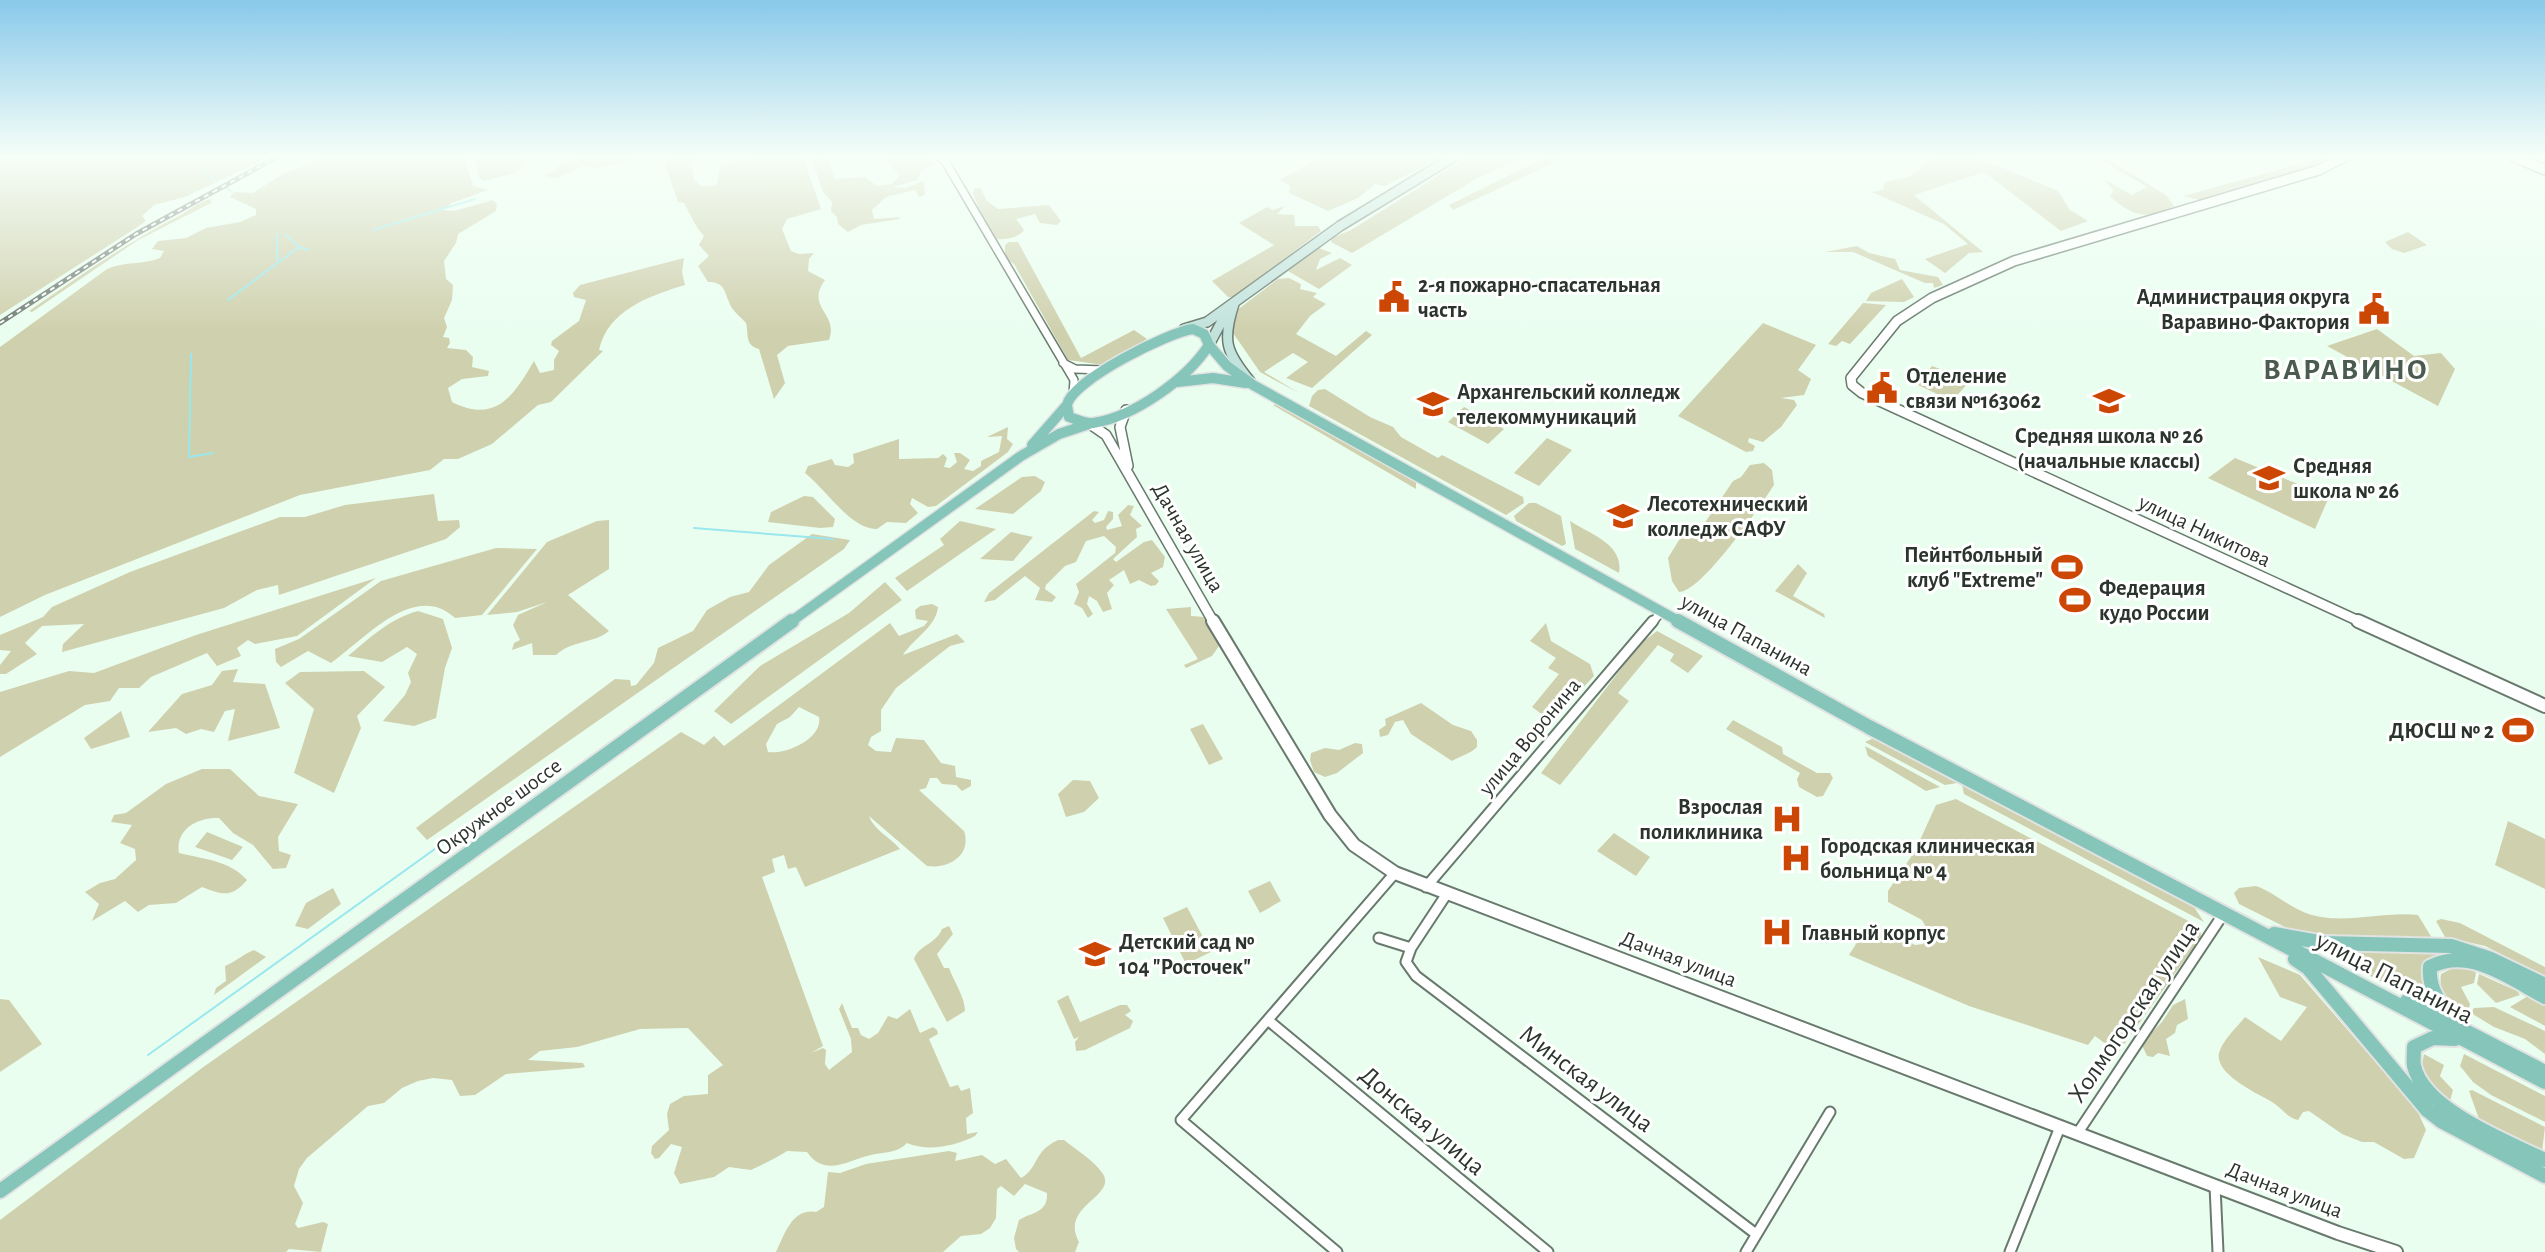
<svg xmlns="http://www.w3.org/2000/svg" width="2545" height="1252" viewBox="0 0 2545 1252" font-family="'Alegreya Sans',sans-serif">
<style>
.green{fill:#cfd0ad;fill-rule:evenodd}
.lines{fill:none;stroke-linecap:round;stroke-linejoin:round}
.stream{stroke:#9ae8ee;stroke-width:2}
.minor-far1-casing{stroke:#68796d;stroke-width:10}
.minor-casing{stroke:#68796d;stroke-width:13}
.tertiary-far1-casing{stroke:#68796d;stroke-width:12}
.tertiary-casing{stroke:#68796d;stroke-width:16}
.secondary-casing{stroke:#68796d;stroke-width:12}
.primary-far1-casing{stroke:#e1e3e2;stroke-width:13}
.primary-casing{stroke:#e1e3e2;stroke-width:18}
.minor-far1{stroke:#fff;stroke-width:7}
.minor{stroke:#fff;stroke-width:9}
.tertiary-far1{stroke:#fff;stroke-width:9}
.tertiary{stroke:#fff;stroke-width:12}
.secondary{stroke:#c2e2dc;stroke-width:9}
.primary-far1{stroke:#85c5ba;stroke-width:10}
.primary{stroke:#85c5ba;stroke-width:14}
.rail-casing{stroke:#707d74;stroke-width:5}
.rail{stroke:#fff;stroke-width:2;stroke-dasharray:5;stroke-linecap:butt}
.labels{text-anchor:middle;stroke-width:6;stroke-linejoin:round;paint-order:stroke}
.poi-label{font-size:22px;font-weight:bold;fill:#2c342e;stroke:#fff;text-anchor:start}
.street-label{font-size:22px;fill:#2c342e;stroke:#fff}
.near-street-label{font-size:26px;fill:#2c342e;stroke:#fff}
.district-label{font-size:30px;font-weight:bold;letter-spacing:2px;fill:#4a5b50;stroke:#fff}
</style>
<rect width="100%" height="100%" fill="#eafef0"/>
<path class="green" d="M672,156l25,1 -6,8 3,15 7,6 16,-1 3,-20 34,-8 49,-1 2,7 16,46 -34,10 -5,10 9,22 8,3 15,-1 -5,6 -1,12 17,9c-20,28 14,33 4,60l-41,6 -11,9 8,28 -11,16 -15,-50c-15,-4 -10,-16 -13,-26 -6,-7 -14,-12 -17,-21 -5,-12 -5,-20 -21,-20l-10,-16 11,-10 -10,-11 5,-9c-10,-11 -13,-21 -20,-33l-6,-1 -14,-41z
M1548,156l18,1 -113,53 -4,-5z
M0,157v-1l269,1 -84,40 -31,8 -12,11 4,5 -10,7 -136,87z
M326,157h138l9,29 15,4 -36,13 -9,7 11,1 39,-11 4,4 -1,7 -38,23 -2,9 -12,18 2,18 7,6 -1,15 -8,18 3,9 -4,10 6,1 1,5 -3,5 19,2 7,7 -1,10 17,4 -1,5 -26,3 -14,9 4,14c45,23 63,-9 82,-41l6,12 14,-3v-10l5,-9 -8,-6 1,-4 27,-20 7,-21 -12,-3 -1,-4 7,-8 104,-27 -2,14 3,13c-36,11 -77,25 -86,65l4,1 -52,51 -13,3 -46,39 -34,15h-14l-14,11 -130,25 -255,100 -45,22v-270l107,-78c18,-8 35,-4 53,-11l4,-7 -12,-2 6,-8 28,-3 20,-10 34,-6 16,-7v-6l-26,-12 4,-5 19,1 30,-19z
M475,157h47l2,6 -9,10 -31,8 -5,-3z
M582,157v-1l60,1 -43,11 -16,-2 -27,12 -10,-2 18,-14z
M811,157h18l5,22 31,-2 12,9 15,-2 7,-8 -15,-19h45l6,7 -14,7 -4,9 -24,7 12,1 19,-7 1,14 -6,2 -4,-7 -29,7 -14,13 2,9 26,-2 -1,2 -38,6 -13,7 -10,-8 -1,-7 -6,-6 1,-9 -9,-10z
M1320,157v-1l122,1 -57,29 -10,-2 -17,14 -30,13 -39,-18 1,-7 -10,-6z
M1468,157h57l-49,22 -124,74 -21,-11 1,-4 19,-8z
M1934,157h42l82,34 12,19 18,11 -27,10 -77,-59 -70,23 69,57 -14,1 -24,20 -20,-14 43,-15 -24,-20 -72,-32 11,-2 2,-8 24,-5z
M2096,157h8l62,38 8,11c-28,15 -40,10 -64,-9l3,-7 -9,-11 28,16 15,-8z
M2325,157h14c-45,19 -96,29 -139,43l-17,-4z
M975,188h6l5,12 12,9 51,-4 12,16 -4,4 -17,-2 -5,-9 -19,5 8,11c-4,7 -18,10 -27,9l-17,-27 -7,-19z
M212,199l-1,4 -73,37 -106,72 -3,-1c49,-34 97,-68 150,-95 11,-6 20,-15 33,-17z
M1285,206l-8,8 17,1 1,11h23l3,5 -87,66h-6l-16,-16 62,-36 -35,-22 28,-16 6,3z
M2408,232l19,13 -23,8 -12,-4 -7,-7z
M1009,242h9l63,116 53,-28 13,9 -43,26 -36,-5 -54,-96 -9,-6v-13z
M1857,246l12,7 26,6 5,11 38,7 5,8 -9,3 -1,-5h-8l-72,-31h-28z
M1319,248l13,5 -12,6 -4,11 24,-12 12,7 -33,24 -31,-18z
M1289,278l12,6 -1,5 17,4 -4,4 13,7 -16,12 -14,18 40,22 30,-25 6,4 -60,53 -26,-10 22,-16 -15,-9 -29,19 35,21 -39,-21 -36,-52 54,-41z
M1902,279l12,18 -10,5 -38,-1 5,-8z
M1863,303l23,2 -36,39 -8,-3 -6,5 -8,-2z
M1763,323l53,22 -18,25 13,9 -7,16 -23,3 13,2 3,5 -16,22 -18,15 -14,-4 -1,4 7,4 -2,5 -7,1 -68,-36z
M2377,329l37,27 27,-3 14,16 -17,37 -111,-60z
M1932,366l8,3 -10,11 6,3 9,-13 25,11 -18,20 -34,-16z
M1325,389l45,28 23,10 8,10 37,21 4,-3 81,42 1,6 -18,12 -197,-109 3,-10 6,-6z
M1276,404l140,78v7l-143,-84z
M1464,407l40,22 -16,15 -40,-22z
M1008,427l-1,12 6,5 -5,8 -72,54 -8,1 -16,-9 -2,6 8,9 -12,10 -19,-1 -10,7c-26,1 -52,-41 -72,-56l3,-7 24,-7 3,6 13,2 6,-4 -1,-9 46,-15v20l39,-1 5,-4 4,4 -3,9 6,1 7,-6 -3,-9h6l10,7 -6,9 9,2 8,-5v-5l18,-9 3,-16 -15,1z
M1547,438l25,12 -33,36 -25,-13z
M2235,458l94,39 -14,32 -107,-51z
M1764,463l8,7 2,15c-13,20 -72,107 -95,107l-7,-11 -4,-23 11,-18 25,-16 29,-43 8,-4 9,-12z
M1035,476l10,6 -4,9 -28,23 -38,-5 47,-32z
M434,494l4,27 21,-1 1,7 -14,12 -167,56 -1,-10 -21,5 -33,18 -162,44 1,-8 21,-20 -42,2 -17,17 12,11 -31,20h-6v-9l11,-14 -11,-1v-15l43,-18 9,-10 78,-35 150,-55h25l40,-12z
M804,496l9,1 22,22 -2,8 -13,1 -52,-6 3,-10z
M1529,503h7l25,13 5,28 -4,2 -46,-25 -2,-5z
M1128,505l6,1 -4,9 12,11 -6,3 1,8 -24,22 3,3 28,-20 8,-2 13,17 -2,10 -12,6 8,8 -3,4 -5,1 -12,-6 -9,4 -6,-14 -15,10 5,5 -7,8 5,16 -9,3 -6,-11 -8,-5 -2,8 6,10 -5,4 -6,-10 -8,-4 5,-12 -3,-8 39,-31 1,-6 -12,-11 -18,5 -10,21 -11,4 -19,19 -1,4 11,8 -4,5 -17,-2 5,-12 -15,-12 -30,24 -11,2 5,-9 105,-82 5,1 -7,8 3,3 9,-3 4,-9 5,1v7l-7,8 1,3 15,-4 -4,-11z
M609,520v49l-41,26 41,36c-16,13 -37,9 -53,24h-23l-1,-12 -20,7 2,-7 6,-3 -7,-15 5,-10 29,-13 -30,10 -30,3 60,-73 50,-21z
M960,521l36,8 -89,62 -12,-13 49,-33 -4,-6z
M1570,521c20,13 54,23 49,52l-44,-24z
M1011,532l22,5 -20,24 -33,-2z
M812,534l38,6 -6,9 -417,291 -11,-12 199,-149 15,1 1,6 5,-1 18,-22 4,-15 35,-17 14,-21 23,-13 19,-5 20,-27z
M496,548l41,1 -55,66 -27,3c-41,-38 -92,23 -124,45l-23,-12 -27,16 -5,-5 -1,-13 24,-10 82,-58z
M1798,564l9,9 -14,23 31,18 1,4 -50,-27z
M376,578l-79,58 -42,8 -7,-4 -11,8 4,8 -24,10 -10,-13 -56,24 -12,11h-20l-9,13 -25,4 -85,52v-65l69,-21 25,2 102,-38z
M885,582l17,18 -171,124 -17,-13 46,-45 89,-53z
M932,604l6,3c-2,20 -25,32 -35,48l54,-21 8,8 -15,4 -54,42 -15,22v21l-10,6 -3,8 8,6 15,1 5,-14 28,2 17,23 14,3 1,11 15,3v6l-9,5 -6,-6 -14,-1 -5,-6h-7l-4,10 -7,2 45,41c8,24 -15,38 -37,35l-58,-50c5,14 22,22 31,33l-95,38 -9,-20 -8,2 -4,-14 -12,4 3,13 -13,5 61,169 -12,7 12,-5 3,2 -1,14 4,6 23,-18 -1,-13 -12,-30 3,-6 10,25h6l3,7 8,4 9,-6 10,-17 9,3 13,-10 10,24 13,-6 4,3 1,4 -9,5 21,48 8,-2 3,6 9,-3 3,25 -7,5 1,16 11,-2 -3,4c-20,10 -47,16 -68,7 -9,10 -23,9 -36,12 -23,5 -46,23 -64,-3l-20,-1c-14,9 -22,12 -36,19l-22,-3 -15,10 -34,7 -6,-11 8,-26 -11,-3 -12,14 -4,1 -4,-6 1,-7 17,-16 -2,-16 3,-10 14,-8 24,-2v-19l15,-10 -35,-37 -48,1 -63,18 -37,4 -12,9 55,3 2,4 -5,1 -74,6 -31,21 -15,1 -8,-16 -19,-2 -15,3 -16,7 -18,15 -16,3 -61,52 -8,11 -5,17 9,17 -8,21 3,4 25,-6 5,2 -7,28 -32,-3 -3,3h-286v-32l202,-152 479,-336 23,13 10,-9 10,10 166,-123 9,13 25,-10 4,-5 -12,-2 -1,-9 5,-4zM799,707l20,10c4,22 -34,38 -51,35l-2,-8 11,-20 13,-7z
M1191,607v9l13,1 15,29 -7,10 -26,12 -2,-3 14,-6 -32,-50z
M418,611l25,8 9,29 -7,20 -9,50 -22,8 -31,-5 22,-26 6,-13 -3,-9 9,-19 -10,-7 -25,15 -34,-6c23,-19 41,-37 70,-45z
M1546,623l5,18 39,23 4,12 -43,45 -19,-14 27,-33 -11,-6 8,-10 -26,-17z
M1657,631l46,25 -15,17 -18,-12 4,-7 -16,-9 -40,48 11,8 -69,84 -19,-12 99,-129z
M238,669l-5,13 32,2 15,44 -52,13 7,-32 -10,2 -11,21 -13,-3 -15,5 -10,-6 -28,4 34,-38 30,-9 10,-14z
M364,671l21,16 -28,29 4,12 -27,65 -40,-20 20,-64 -29,-26 15,-11z
M1421,703l32,22 18,6 6,9v7c-7,7 -17,9 -25,14l-41,-27 -8,-14 -8,2 -7,13 -8,2 -1,-7 7,-5 -1,-6z
M121,711l9,26 -39,12 -7,-11z
M1733,720l49,27 1,7 34,19h13l3,5 -10,18 -6,1 -18,-10 -2,-8 3,-6 -74,-44z
M1203,724l20,35 -14,6 -19,-36z
M1874,738l83,45 -12,2 -80,-43z
M1355,743l7,1 1,9 -26,20 -12,4 -11,-5 -4,-12 1,-7 14,-5 14,2z
M1865,746l75,41 -14,4 -58,-35z
M202,769h28l29,27 39,8 -20,33 1,14 12,4 -5,13 -13,1 -20,-24 -20,-12 -14,-15c-21,-1 -44,11 -40,35 24,6 50,7 68,27 -15,18 -25,15 -45,7l-26,16 -27,2 -11,7 -13,-11 -33,20 7,-17 -14,-12 15,-9 15,-4 21,-19 -1,-11 -15,-6 12,-18 -21,-3 3,-7 12,-2 40,-29z
M1073,780l17,1 9,17 -15,14 -18,5 -8,-23z
M1962,785l232,122 10,15 -240,-128z
M1956,799l244,128 1,10 -83,116 -23,-17 -7,9 -119,-39 -120,-51 21,-33 45,23 8,-1 5,-13 -6,-11 -34,-18v-11l27,-40 21,-46z
M2508,821l37,18v50l-50,-24z
M207,832l36,15 -11,13 -37,-13z
M1614,833l36,24 -14,19 -39,-25z
M1270,881l11,20 -21,12 -12,-22z
M2256,886c17,6 32,20 50,27 34,13 77,-2 112,2l14,23h-109l-36,-10 -48,-24 -5,-11 5,-5z
M333,888l8,16 -33,25 -13,-3 11,-23z
M1187,907l24,45 -25,12 -23,-46z
M2441,919l19,4 85,44v9l-60,-30 -40,-9 -9,-16z
M949,926l4,8 -16,20 7,14h5c5,14 16,29 16,43l-18,11 -33,-63c5,-14 22,-15 28,-30z
M254,950l12,7 -52,38 2,-7 10,-7 -1,-15c12,-5 18,-12 29,-16z
M2331,950l118,1 7,2h-10l-18,7 10,51 -108,-56z
M2258,957l42,18 117,135 9,20 -12,28 -10,1 -30,-17h-12l-20,-8 -33,-23 -6,1 -5,8c-12,-3 -16,-12 -26,-18 -14,-8 -58,-28 -53,-49 3,-12 18,-26 26,-36l36,24 26,-34 -27,-10z
M2455,967l16,2 5,4 -2,10 -13,4 9,17 -3,11c-17,-6 -29,-23 -26,-41z
M2479,974l38,17 3,4 -24,8 -19,-19z
M1068,995l12,27 40,-17h7l4,6 -6,4 8,6 -3,7 -45,22 -9,1 -1,-9 4,-5 -5,2 -17,-38z
M2528,996l17,9v21l-35,-19z
M0,999l9,1 33,44 -42,28z
M2185,999l3,20 -11,6 -2,8 -9,6 4,17 -12,-3 -5,4 -6,-1 -6,-13 21,-21 11,-17z
M2494,1007l51,24v23l-20,-15 -31,-12 -23,-14 3,-5z
M2424,1054l20,11 -4,11 13,14 -3,11 -16,-8 -13,-23z
M2464,1054l81,42v26l-54,-27 -18,-13 -13,-16z
M2472,1090l73,37 -3,25 -63,-33 -10,-28z
M1058,1140h6c12,10 30,20 39,34 14,23 -44,32 -24,68l-4,10h-56l-3,-3 -2,-11 5,-18c13,-8 29,-7 28,-27l-22,-9 -11,12 -13,-10 -4,3 -1,29 -6,10 -9,6 -20,2 -18,16h-167c9,-18 16,-44 40,-40l8,-5 4,-35 12,1 26,-9 83,-13 8,2 -2,8 27,-6 13,9 11,-5 15,19c19,-11 11,-26 37,-38z"/>
<g class="lines">
<path class="stream" d="M208,156l-4,14 11,11
M226,188l6,4
M373,230l102,-31
M277,234v26
M285,234l14,13 10,3
M228,300l71,-53
M191,354l-2,103 24,-4
M694,528l139,11
M148,1055l390,-280"/>
<defs>
<path id="minor-far1" d="M938,156l7,5 129,219 -1,14
M1063,363l12,6 28,1
M1652,623l10,-12"/>
<path id="minor" d="M1426,887l227,-266
M1379,938l32,10 35,-53
M1411,948l-5,14 10,14 340,258
M1269,1021l279,231
M2077,1134l147,-221
M2215,1186l3,66
M1337,1252l-156,-132 214,-247
M1746,1252l84,-140
M2010,1252l50,-125"/>
<path id="tertiary-far1" d="M2346,156l-27,14 -305,91 -82,37 -35,23 -46,57 1,7 10,8 501,230
M2512,156l33,14
M1126,410l-6,17 8,39
M1090,424l16,11 108,188"/>
<path id="tertiary" d="M1213,621l117,194 24,30 41,28 943,360 58,19
M2358,621l187,85"/>
<path id="secondary" d="M1234,304c-12,37 -8,48 16,77
M1184,329l23,-7 133,-96 115,-70
M1209,345l15,-28"/>
<path id="primary-far1" d="M1193,329l11,5 5,11c-22,34 -75,72 -116,78 -8,1 -17,-4 -24,-6 0,-1 -2,-11 -2,-12 5,-25 102,-73 126,-76z
M1209,345l18,21 26,19 429,238
M1177,382l36,-4 33,5
M1032,445l35,-40
M789,623l232,-167 38,-22 30,-10"/>
<path id="primary" d="M1678,621l191,106 676,355
M2274,934l51,9 126,3 40,13 54,26
M2295,959l13,9 119,142 14,11 104,55
M2407,1001l138,71
M2459,1022c-17,-15 -31,-31 -29,-55 39,-21 81,12 115,30
M2455,1039l-22,-1 -19,9c0,6 -1,13 0,19 10,44 94,76 131,94
M0,1191l792,-570"/>
</defs>
<use href="#minor-far1" class="minor-far1-casing"/>
<use href="#minor" class="minor-casing"/>
<use href="#tertiary-far1" class="tertiary-far1-casing"/>
<use href="#tertiary" class="tertiary-casing"/>
<use href="#secondary" class="secondary-casing"/>
<use href="#primary-far1" class="primary-far1-casing"/>
<use href="#primary" class="primary-casing"/>
<use href="#minor-far1" class="minor-far1"/>
<use href="#minor" class="minor"/>
<use href="#tertiary-far1" class="tertiary-far1"/>
<use href="#tertiary" class="tertiary"/>
<use href="#secondary" class="secondary"/>
<use href="#primary-far1" class="primary-far1"/>
<use href="#primary" class="primary"/>
<defs>
<path id="rail" d="M0,323l136,-89 143,-78"/>
</defs>
<use href="#rail" class="rail-casing"/>
<use href="#rail" class="rail"/>
</g>
<linearGradient id="sky" x2="0" y2="1"><stop stop-color="#89c9ea"/><stop offset="0.47" stop-color="#f6fff8"/><stop offset="1" stop-color="#f6fff8" stop-opacity="0"/></linearGradient>
<rect width="2545" height="332" fill="url(#sky)"/>
<defs>
<symbol id="civic-bare" viewBox="-9 -9 18 18"><path d="M-.6-6.5H3V-4.5H.6V-3L4-1V1h2V6H-6V1h2V-1L-.6-3ZM-1.2 2.5V6h2.4V2.5Z" fill="#cc4704" stroke="#fff" stroke-width="2.5" paint-order="stroke"/></symbol>
<symbol id="school-bare" viewBox="-9 -9 18 18"><path d="M0-5L7-2L0 1L-7-2ZM-4 1L0 2.5L4 1V4Q0 6-4 4Z" fill="#cc4704" stroke="#fff" stroke-width="2.5" paint-order="stroke"/></symbol>
<symbol id="university-bare" viewBox="-9 -9 18 18"><path d="M0-5L7-2L0 1L-7-2ZM-4 1L0 2.5L4 1V4Q0 6-4 4Z" fill="#cc4704" stroke="#fff" stroke-width="2.5" paint-order="stroke"/></symbol>
<symbol id="stadium-bare" viewBox="-9 -9 18 18"><path d="M0-5a6.5 5 0 1 0 0 10a6.5 5 0 1 0 0-10ZM-3.5-1.8h7v3.6h-7Z" fill="#cc4704" stroke="#fff" stroke-width="2.5" paint-order="stroke"/></symbol>
<symbol id="hospital-bare" viewBox="-9 -9 18 18"><path d="M-5-5h3v3.5h4V-5h3V5h-3V1.5h-4V5h-3Z" fill="#cc4704" stroke="#fff" stroke-width="2.5" paint-order="stroke"/></symbol>
</defs>
<g fill-rule="evenodd">
<use href="#civic-bare" x="1372" y="275" width="44" height="44"/>
<use href="#civic-bare" x="2352" y="287" width="44" height="44"/>
<use href="#civic-bare" x="1860" y="366" width="44" height="44"/>
<use href="#school-bare" x="2087" y="379" width="44" height="44"/>
<use href="#university-bare" x="1411" y="382" width="44" height="44"/>
<use href="#school-bare" x="2247" y="456" width="44" height="44"/>
<use href="#university-bare" x="1601" y="494" width="44" height="44"/>
<use href="#stadium-bare" x="2045" y="545" width="44" height="44"/>
<use href="#stadium-bare" x="2053" y="578" width="44" height="44"/>
<use href="#stadium-bare" x="2496" y="708" width="44" height="44"/>
<use href="#hospital-bare" x="1765" y="797" width="44" height="44"/>
<use href="#hospital-bare" x="1774" y="836" width="44" height="44"/>
<use href="#hospital-bare" x="1755" y="910" width="44" height="44"/>
<use href="#school-bare" x="1073" y="932" width="44" height="44"/>
</g>
<g class="labels">
<g class="poi-label">
<text x="1418" y="292">2-я пожарно-спасательная<tspan x="1418" dy="25">часть</tspan></text>
<text x="2350" y="304" text-anchor="end">Администрация округа<tspan x="2350" dy="25">Варавино-Фактория</tspan></text>
<text x="1906" y="383">Отделение<tspan x="1906" dy="25">связи №163062</tspan></text>
<text x="1457" y="399">Архангельский колледж<tspan x="1457" dy="25">телекоммуникаций</tspan></text>
<text x="2109" y="443" text-anchor="middle">Средняя школа № 26<tspan x="2109" dy="25">(начальные классы)</tspan></text>
<text x="2293" y="473">Средняя<tspan x="2293" dy="25">школа № 26</tspan></text>
<text x="1647" y="511">Лесотехнический<tspan x="1647" dy="25">колледж САФУ</tspan></text>
<text x="2043" y="562" text-anchor="end">Пейнтбольный<tspan x="2043" dy="25">клуб "Extreme"</tspan></text>
<text x="2099" y="595">Федерация<tspan x="2099" dy="25">кудо России</tspan></text>
<text x="2494" y="738" text-anchor="end">ДЮСШ № 2</text>
<text x="1763" y="814" text-anchor="end">Взрослая<tspan x="1763" dy="25">поликлиника</tspan></text>
<text x="1820" y="853">Городская клиническая<tspan x="1820" dy="25">больница № 4</tspan></text>
<text x="1801" y="940">Главный корпус</text>
<text x="1119" y="949">Детский сад №<tspan x="1119" dy="25">104 "Росточек"</tspan></text>
</g>
<g class="street-label">
<text transform="translate(2205 530) rotate(25)" y="8">улица Никитова</text>
<text transform="translate(1189 537) rotate(60)" y="8">Дачная улица</text>
<text transform="translate(1747 634) rotate(29)" y="8">улица Папанина</text>
<text transform="translate(1529 736) rotate(-50)" y="8">улица Воронина</text>
<text transform="translate(498 806) rotate(-36)" y="8">Окружное шоссе</text>
<text transform="translate(1679 958) rotate(21)" y="8">Дачная улица</text>
<text transform="translate(2285 1189) rotate(21)" y="8">Дачная улица</text>
</g>
<g class="near-street-label">
<text transform="translate(2395 977) rotate(27)" y="9">улица Папанина</text>
<text transform="translate(2133 1011) rotate(-56)" y="9">Холмогорская улица</text>
<text transform="translate(1587 1078) rotate(37)" y="9">Минская улица</text>
<text transform="translate(1423 1120) rotate(40)" y="9">Донская улица</text>
</g>
<g class="district-label">
<text x="2346" y="379">ВАРАВИНО</text>
</g>
</g>
</svg>
